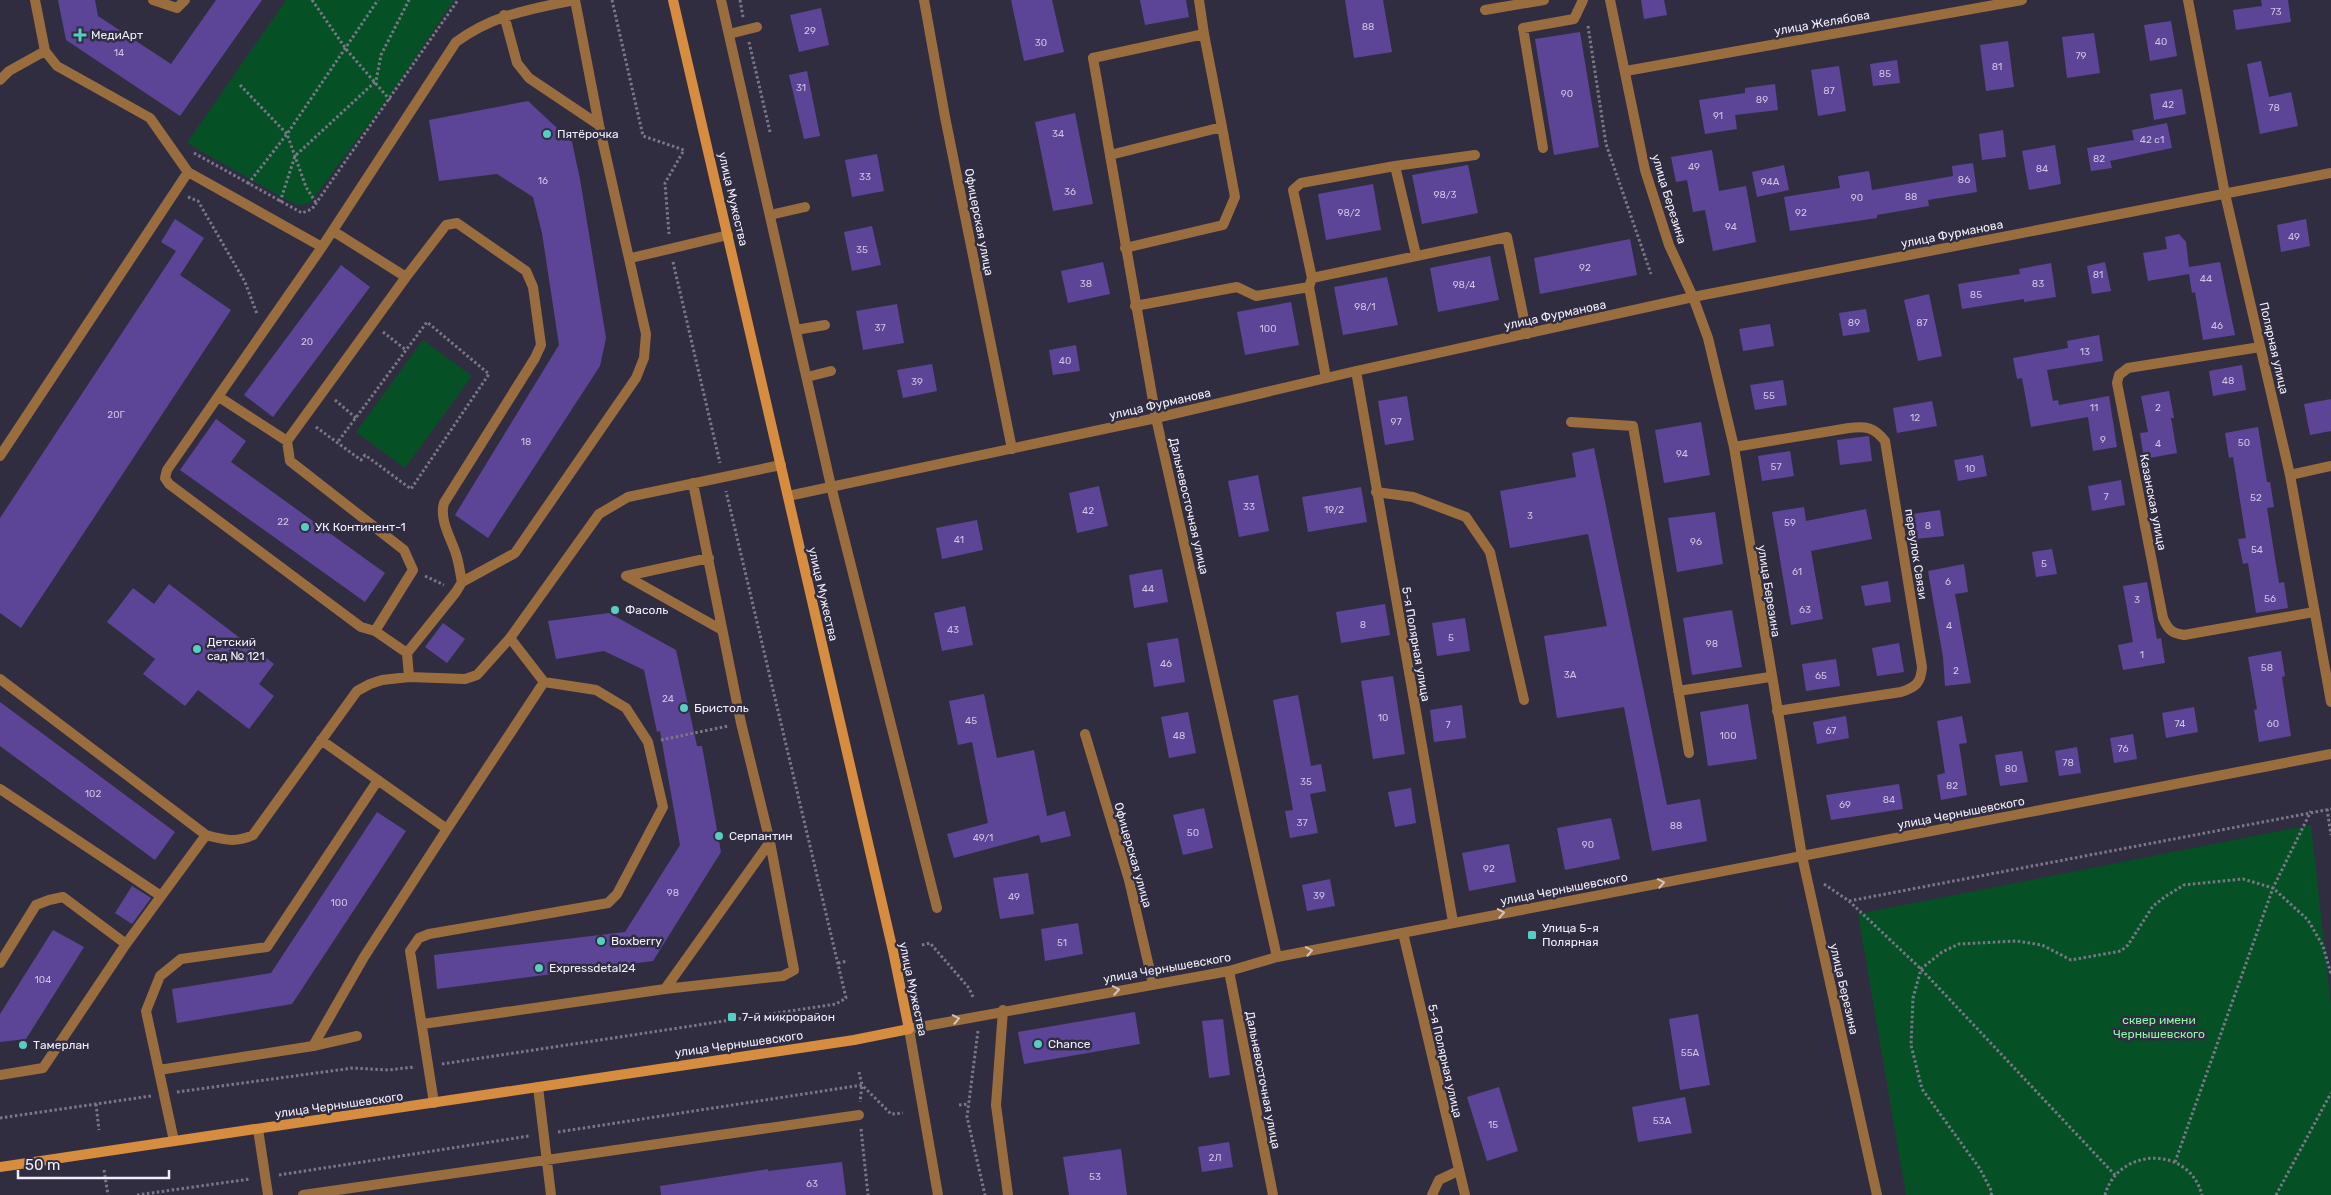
<svg xmlns="http://www.w3.org/2000/svg" width="2331" height="1195" viewBox="0 0 2331 1195" font-family="Rubik,sans-serif">
<style>
.green{fill:#055125}
.building{fill:#5c4596}
.lines{fill:none;stroke-linecap:round;stroke-linejoin:round}
.path{stroke:#7a7788;stroke-width:3;stroke-dasharray:2.5 2.5;stroke-linecap:butt}
.service{stroke:#9a6d3f;stroke-width:10}
.minor{stroke:#9a6d3f;stroke-width:10}
.tertiary{stroke:#9a6d3f;stroke-width:10}
.secondary{stroke:#d68d3f;stroke-width:10}
.oneway{stroke:#d3c2ba}
.poi-dot{fill:#56cec3;stroke:#312d41;stroke-width:2}
.labels{text-anchor:middle;stroke-width:5;stroke-linejoin:round;paint-order:stroke}
.number-label{font-size:10px;fill:#ccc4e2}
.street-label{font-size:12px;fill:#f1effc;stroke:#312d41}
.poi-label{font-size:12px;fill:#f1effc;stroke:#312d41;text-anchor:start}
.park-label{font-size:12px;fill:#87fba6;stroke:#312d41}
</style>
<rect width="100%" height="100%" fill="#312d41"/>
<path class="green" d="M286,0h168l-63,94 -81,109 -9,2 -7,-1 -107,-61z
M423,340l49,36 -67,92 -49,-36z
M2311,825l20,180v190h-425l-48,-281z"/>
<path class="building" d="M58,0h37l3,16 73,48 45,-64h46l-82,116 -114,-76z
M1011,0h41l12,52 -40,9z
M1140,0h46l3,17 -44,8z
M1345,0h38l9,52 -38,6z
M1641,0h23l3,15 -23,4z
M2261,0h27l3,22 -55,8 -3,-20 29,-4z
M821,8l8,37 -30,7 -9,-37z
M2171,21l6,35 -27,5 -6,-36z
M1580,32l19,115 -45,8 -19,-116z
M2094,33l6,40 -33,5 -5,-41z
M2008,41l6,46 -28,4 -6,-46z
M1897,60l3,23 -27,3 -3,-22z
M2261,61l8,36 22,-5 7,34 -38,8 -13,-70z
M1839,66l7,45 -28,5 -7,-46z
M807,71l13,65 -16,3 -15,-64z
M1775,84l3,26 -43,5 2,14 -32,5 -6,-34 46,-7v-5z
M2182,89l4,25 -32,6 -4,-26z
M528,101l44,41 8,37 26,159 -6,28 -112,172 -33,-23 104,-170 -17,-112 -9,-36 -36,-23 -58,7 -10,-61z
M1075,113l18,91 -40,7 -18,-89z
M2167,123l5,25 -62,13 2,7 -21,3 -4,-23 47,-8 -2,-10z
M2003,130l3,27 -24,3 -3,-26z
M2055,145l6,39 -32,6 -7,-39z
M1712,150l7,41 27,-5 10,56 -43,9 -8,-41 -12,2 -6,-32 -11,2 -5,-25z
M877,154l7,37 -32,6 -7,-37z
M1973,163l4,29 -49,8 1,6 -52,9v3l-87,13 -6,-34 56,-9 -2,-12 31,-5 3,19 81,-14 -1,-10z
M1468,165l10,48 -56,11 -10,-49z
M1784,165l5,25 -32,7 -5,-25z
M1373,184l8,46 -55,10 -8,-46z
M175,219l29,19 -24,37 51,35 -210,318 -21,-15v-95l176,-267 -15,-9z
M2306,219l4,27 -29,6 -4,-27z
M872,226l9,39 -29,6 -8,-39z
M2179,234l7,8 3,25 31,-5 15,73 -32,5 -8,-48 -3,1 -3,-19 -41,7 -5,-28 24,-4 -2,-12z
M1630,239l7,36 -97,19 -6,-36z
M1490,256l9,44 -61,12 -8,-44z
M1103,262l7,32 -42,9 -7,-32z
M2105,262l6,29 -19,3 -5,-28z
M2051,263l5,34 -32,5v-3l-62,10 -4,-25 62,-10 -1,-5z
M341,265l29,22 -97,130 -29,-22z
M1387,277l11,48 -55,10 -9,-48z
M1929,294l13,62 -24,5 -14,-61z
M1291,302l8,43 -54,10 -8,-43z
M897,304l7,39 -41,7 -7,-39z
M1866,309l4,23 -27,4 -4,-23z
M1770,324l4,22 -31,5 -4,-22z
M2099,335l4,26 -56,9 6,31 5,-1 1,5 50,-9 8,51 -24,4 -5,-34 -57,10 -9,-49 -5,1 -4,-21 55,-10 -1,-7z
M1076,345l4,26 -27,4 -4,-25z
M932,364l5,27 -34,7 -6,-28z
M2242,365l4,25 -33,6 -4,-25z
M1783,380l4,25 -32,5 -5,-25z
M2169,391l5,27h-3l6,35 -33,6 -4,-26 8,-1 -7,-36z
M1407,396l7,44 -29,5 -7,-44z
M2331,399v32l-21,4 -6,-31z
M1932,401l5,25 -40,7 -4,-25z
M216,419l30,22 -15,21 154,111 -20,29 -185,-132z
M1701,422l9,53 -46,8 -9,-53z
M2258,427l9,55h3l4,25 -7,1 12,75 5,-1 4,26 -32,5 -8,-50 -5,1 -5,-25 8,-1 -13,-81 -4,1 -4,-25z
M1869,436l3,25 -32,4 -3,-25z
M1594,448l73,357 33,-6 7,42 -55,10 -28,-144 -67,11 -13,-82 63,-10 -19,-92 -78,14 -10,-57 76,-14 -4,-24z
M1790,451l4,25 -32,5 -4,-25z
M1983,455l4,21 -29,5 -4,-21z
M1258,475l11,56 -30,6 -11,-56z
M2121,480l4,25 -33,6 -4,-25z
M1099,486l9,40 -31,7 -8,-40z
M1361,487l6,35 -59,10 -6,-35z
M1804,507l2,14 60,-12 6,30 -61,12 12,68 -32,6 -19,-113z
M1940,510l4,26 -29,3 -3,-25z
M1715,512l8,52 -46,8 -9,-54z
M977,520l6,30 -41,9 -6,-31z
M2052,549l5,25 -21,3 -4,-25z
M1964,564l4,28 -13,2 16,89 -26,3 -2,-29 -15,-86z
M1162,569l6,33 -34,6 -5,-33z
M1888,581l3,21 -26,4 -4,-20z
M2147,582l10,57 4,-1 4,25 -42,7 -5,-25 15,-3 -10,-56z
M169,584l105,80 -15,20 15,12 -25,33 -51,-39 -13,16 -42,-32 12,-15 -48,-37 26,-34 21,16z
M1385,604l5,31 -49,8 -5,-31z
M965,606l8,39 -31,6 -8,-38z
M1732,610l10,57 -50,8 -9,-57z
M609,613l67,37 21,96h5l19,106 -68,109 -216,28 -3,-34 191,-23 55,-87 -20,-114 -3,1 -13,-62 -40,-19 -48,8 -8,-38z
M1465,618l5,33 -33,5 -5,-33z
M443,623l22,16 -18,24 -22,-16z
M1178,638l7,44 -31,5 -7,-44z
M1899,643l5,29 -27,4 -5,-28z
M2281,651l4,25 -3,1 9,59 -32,6 -5,-32 3,-1 -9,-52z
M1836,659l4,27 -34,5 -4,-27z
M1393,676l12,78 -32,5 -12,-78z
M984,694l13,64 37,-8 13,66 18,-5 6,25 -30,7 -2,-8 -85,23 -7,-24 41,-11 -16,-81 -14,3 -9,-44z
M1298,695l13,71 10,-2 5,27 -16,3 8,39 -28,5 -5,-27 8,-1 -20,-110z
M0,702l175,130 -20,28 -155,-114z
M1748,704l9,55 -49,7 -8,-54z
M1462,705l4,33 -32,4 -4,-32z
M2194,707l4,25 -32,6 -4,-25z
M1188,712l8,41 -27,5 -8,-41z
M1846,716l3,22 -32,6 -4,-22z
M1962,716l5,27 -8,1 8,51 -26,5 -4,-25 8,-2 -8,-52z
M2133,734l4,25 -23,4 -4,-25z
M2077,747l4,26 -22,3 -4,-25z
M2022,751l6,31 -28,4 -5,-31z
M1899,784l4,25 -72,11 -5,-25z
M1411,788l5,35 -21,4 -7,-35z
M1204,808l9,40 -30,7 -10,-40z
M377,812l29,19 -114,173 -115,19 -5,-34 99,-16z
M1611,818l9,41 -55,11 -8,-42z
M1509,844l7,38 -47,9 -7,-38z
M1028,873l6,41 -34,5 -7,-41z
M1330,879l5,27 -28,5 -5,-26z
M132,886l19,12 -19,26 -17,-11z
M1078,923l5,31 -38,7 -4,-32z
M53,930l31,17 -58,92 -26,3v-28z
M1135,1012l5,32 -116,20 -6,-32z
M1698,1014l12,71 -30,5 -11,-71z
M1223,1019l7,56 -21,3 -7,-57z
M1499,1087l19,64 -31,10 -20,-64z
M1685,1097l7,36 -54,9 -6,-35z
M1229,1142l4,25 -31,5 -4,-25z
M1121,1149l6,46h-58l-6,-38z
M842,1162l4,33h-185l-1,-9 108,-17v2z"/>
<g class="lines">
<path class="path" d="M312,0l34,49 44,51
M612,0l31,136 41,14 -19,33 4,51
M740,0l3,17
M1588,26l18,118 45,130
M749,42l21,90
M240,85l47,49 19,53 10,16
M194,153l108,60 10,-4 146,-209
M248,184l39,-50 91,-134
M188,197l10,4 47,81 12,32
M280,202l15,-46 81,-75 5,-26 28,-55
M673,262l47,201
M383,332l23,18
M335,400l21,18
M316,427l45,33 4,-5 46,34 78,-115 -62,-52 -90,121
M425,576l19,9
M661,740l67,-14
M2327,809l4,26
M1824,884l25,17 72,68 194,206
M1849,901l482,-92
M922,945l8,-2 39,45 4,9
M838,963l10,-2
M978,1031l-11,86 18,78
M442,1064l394,-60 10,-6 -120,-507
M859,1072l3,13 -2,17
M177,1092l176,-24 35,2 26,-3
M96,1104l3,26
M959,1105l9,-1
M0,1118l151,-22
M861,1129l7,66
M558,1132l304,-47 29,29 12,-1
M2175,1162l98,-274 38,-77
M104,1170l4,25
M279,1175l250,-39
M137,1195l113,-16
M1991,1195l1,-3 -12,-23 -58,-80 -11,-44 2,-47 8,-29 21,-17 17,-8 58,-3 25,4 29,15 50,-9 7,-6 25,-39 13,-10 18,-11 59,-6 30,9 35,32 15,26 8,28
M2105,1195c13,-48 84,-50 97,0
M2276,1195l55,-102"/>
<path class="service" d="M35,0l10,51 12,15 93,52 38,54 134,75
M153,0l24,8 8,-8
M1485,10l59,-10
M504,15l13,48 12,15 70,47
M729,34l28,-7
M1093,58l111,-24 -5,-34
M0,80l9,-9 36,-20
M1543,148l-20,-120 51,-9 9,-19
M1110,155l112,-28 -18,-93
M1395,166l80,-11
M770,215l35,-8
M333,231l73,46
M1125,248l98,-23 12,-28 -13,-70
M631,258l97,-23
M1312,278l-19,-88 8,-7 94,-17 21,89
M1309,287l3,-9 195,-41 20,97
M1135,306l102,-19 19,9 53,-9 17,91
M796,330l29,-5
M807,377l24,-6
M219,397l68,44 3,20 114,89 9,20 -38,61
M1571,422l62,4 56,327
M287,441l119,-164 40,-52 11,-2 69,48 7,16 8,58 -6,13 -91,145c-5,17 7,35 12,51 3,9 4,19 6,28
M0,456l188,-284
M1376,492l37,5 53,20 24,35 34,148
M626,576l96,54
M626,576l83,-18
M407,653l49,-61 6,-10 53,-29 121,-175 8,-20 2,-24 -47,-209 -24,-125
M409,677l-2,-24 -32,-22 -14,-4 -192,-143 -4,-6 2,-8 155,-223 134,-205c39,-28 72,-32 118,-42
M0,679l206,156
M1678,691l92,-14
M0,789l161,107
M447,829l97,-147
M0,963l36,-58 13,-5 14,-3 63,47
M665,989l105,-147
M423,1024l242,-35 118,-13 11,-6 -24,-128 -29,-119 -48,-240
M313,1046l51,-89 83,-128 -126,-89
M159,1070l154,-24 44,-10
M0,1075l43,-7 83,-124 80,-109c18,5 30,8 47,0l104,-144 13,-7 12,-4 27,-3 56,2 12,-4 33,-37 89,-124 29,-17 153,-32
M538,1087l13,108
M434,1103l-24,-152 9,-13 10,-4 179,-31 9,-9 46,-87 -15,-65 -22,-34 -30,-18 -52,-8 -34,-44
M996,1105l7,-95
M258,1129l10,66
M174,1141l-28,-130 14,-35 21,-17 86,-12 111,-167
M303,1195l556,-80
M1432,1195l7,-15 19,-9"/>
<path class="minor" d="M721,0l110,486 106,422
M924,0l21,117 67,332
M2188,0l37,194 65,281 41,227
M1093,58l63,360 121,539
M1626,71l396,-71
M2260,347l-132,21 -9,7 -2,8 46,235c5,12 9,15 21,17l130,-23
M1356,371l97,551
M1734,447l115,-19c17,-2 25,-1 36,13l37,226c-1,16 -6,20 -21,25l-124,19
M2290,475l41,-9
M788,496l368,-78 200,-47 337,-74 638,-124
M1085,734l44,146 24,104
M1403,933l62,262
M1229,971l44,224
M996,1105l12,90
M1877,1195l-75,-339 529,-102"/>
<path class="tertiary" d="M938,1195l-29,-166 320,-58 48,-14 525,-101 -68,-409 -26,-109 -15,-41 -24,-52 -24,-75 -35,-170"/>
<path class="secondary" d="M0,1167l854,-127 55,-11 -16,-78 -220,-951"/>
</g>
<defs><path id="oneway-chevron" d="M-2-3.5L2.5 0L-2 3.5" fill="none" stroke-width="1.6" stroke-linecap="round" stroke-linejoin="round" transform="scale(1.25)"/></defs>
<g class="oneway">
<use href="#oneway-chevron" transform="translate(1661 883) rotate(-11)"/>
<use href="#oneway-chevron" transform="translate(1501 913) rotate(-10)"/>
<use href="#oneway-chevron" transform="translate(1309 951) rotate(-11)"/>
<use href="#oneway-chevron" transform="translate(1116 990) rotate(-10)"/>
<use href="#oneway-chevron" transform="translate(956 1019) rotate(-11)"/>
</g>
<g class="poi-dot">
<path d="M77.5 27.5h5v5h5v5h-5v5h-5v-5h-5v-5h5z"/>
<circle cx="547" cy="134" r="5"/>
<circle cx="305" cy="527" r="5"/>
<circle cx="615" cy="610" r="5"/>
<circle cx="197" cy="649" r="5"/>
<circle cx="684" cy="708" r="5"/>
<circle cx="719" cy="836" r="5"/>
<rect x="1527" y="930" width="10" height="10" rx="2.5"/>
<circle cx="601" cy="941" r="5"/>
<circle cx="539" cy="968" r="5"/>
<rect x="727" y="1012" width="10" height="10" rx="2.5"/>
<circle cx="1038" cy="1044" r="5"/>
<circle cx="23" cy="1045" r="5"/>
</g>
<g class="labels">
<g class="number-label">
<text x="2276" y="15">73</text>
<text x="1368" y="30">88</text>
<text x="810" y="34">29</text>
<text x="2161" y="45">40</text>
<text x="1041" y="46">30</text>
<text x="119" y="56">14</text>
<text x="2081" y="59">79</text>
<text x="1997" y="70">81</text>
<text x="1885" y="77">85</text>
<text x="801" y="91">31</text>
<text x="1829" y="94">87</text>
<text x="1567" y="97">90</text>
<text x="1762" y="103">89</text>
<text x="2168" y="108">42</text>
<text x="2274" y="111">78</text>
<text x="1718" y="119">91</text>
<text x="1058" y="137">34</text>
<text x="2152" y="143">42 с1</text>
<text x="2099" y="162">82</text>
<text x="1694" y="170">49</text>
<text x="2042" y="172">84</text>
<text x="865" y="180">33</text>
<text x="1964" y="183">86</text>
<text x="543" y="184">16</text>
<text x="1770" y="185">94А</text>
<text x="1070" y="195">36</text>
<text x="1445" y="198">98/3</text>
<text x="1911" y="200">88</text>
<text x="1857" y="201">90</text>
<text x="1349" y="216">98/2</text>
<text x="1801" y="216">92</text>
<text x="1731" y="230">94</text>
<text x="2294" y="240">49</text>
<text x="862" y="253">35</text>
<text x="1585" y="271">92</text>
<text x="2098" y="278">81</text>
<text x="2206" y="282">44</text>
<text x="1086" y="287">38</text>
<text x="2038" y="287">83</text>
<text x="1464" y="288">98/4</text>
<text x="1976" y="298">85</text>
<text x="1365" y="310">98/1</text>
<text x="1854" y="326">89</text>
<text x="1922" y="326">87</text>
<text x="2217" y="329">46</text>
<text x="880" y="331">37</text>
<text x="1268" y="332">100</text>
<text x="307" y="345">20</text>
<text x="2085" y="355">13</text>
<text x="1065" y="364">40</text>
<text x="2228" y="384">48</text>
<text x="917" y="385">39</text>
<text x="1769" y="399">55</text>
<text x="2094" y="411">11</text>
<text x="2158" y="411">2</text>
<text x="116" y="418">20Г</text>
<text x="1915" y="421">12</text>
<text x="1396" y="425">97</text>
<text x="2103" y="443">9</text>
<text x="526" y="445">18</text>
<text x="2244" y="446">50</text>
<text x="2158" y="447">4</text>
<text x="1682" y="457">94</text>
<text x="1776" y="470">57</text>
<text x="1970" y="472">10</text>
<text x="2106" y="500">7</text>
<text x="2256" y="501">52</text>
<text x="1249" y="510">33</text>
<text x="1334" y="513">19/2</text>
<text x="1088" y="514">42</text>
<text x="1530" y="519">3</text>
<text x="283" y="525">22</text>
<text x="1790" y="526">59</text>
<text x="1928" y="529">8</text>
<text x="959" y="543">41</text>
<text x="1696" y="545">96</text>
<text x="2257" y="553">54</text>
<text x="2044" y="567">5</text>
<text x="1797" y="575">61</text>
<text x="1948" y="585">6</text>
<text x="1148" y="592">44</text>
<text x="2270" y="602">56</text>
<text x="2137" y="603">3</text>
<text x="1805" y="613">63</text>
<text x="1363" y="628">8</text>
<text x="1949" y="629">4</text>
<text x="953" y="633">43</text>
<text x="1451" y="641">5</text>
<text x="1712" y="647">98</text>
<text x="2142" y="658">1</text>
<text x="1166" y="667">46</text>
<text x="2267" y="671">58</text>
<text x="1956" y="674">2</text>
<text x="1570" y="678">3А</text>
<text x="1821" y="679">65</text>
<text x="668" y="702">24</text>
<text x="1383" y="721">10</text>
<text x="971" y="724">45</text>
<text x="2180" y="727">74</text>
<text x="2273" y="727">60</text>
<text x="1448" y="728">7</text>
<text x="1831" y="734">67</text>
<text x="1179" y="739">48</text>
<text x="1728" y="739">100</text>
<text x="2123" y="752">76</text>
<text x="2068" y="766">78</text>
<text x="2011" y="772">80</text>
<text x="1306" y="785">35</text>
<text x="1952" y="789">82</text>
<text x="93" y="797">102</text>
<text x="1889" y="803">84</text>
<text x="1845" y="808">69</text>
<text x="1302" y="826">37</text>
<text x="1676" y="829">88</text>
<text x="1193" y="836">50</text>
<text x="983" y="841">49/1</text>
<text x="1588" y="848">90</text>
<text x="1489" y="872">92</text>
<text x="673" y="896">98</text>
<text x="1319" y="899">39</text>
<text x="1014" y="900">49</text>
<text x="339" y="906">100</text>
<text x="1062" y="946">51</text>
<text x="43" y="983">104</text>
<text x="1690" y="1056">55А</text>
<text x="1662" y="1124">53А</text>
<text x="1493" y="1128">15</text>
<text x="1215" y="1161">2Л</text>
<text x="1095" y="1180">53</text>
<text x="812" y="1187">63</text>
</g>
<g class="street-label">
<text transform="translate(1822 23) rotate(-10)" y="4">улица Желябова</text>
<text transform="translate(733 199) rotate(77)" y="4">улица Мужества</text>
<text transform="translate(1669 199) rotate(73)" y="4">улица Березина</text>
<text transform="translate(979 222) rotate(79)" y="4">Офицерская улица</text>
<text transform="translate(1952 234) rotate(-11)" y="4">улица Фурманова</text>
<text transform="translate(1555 315) rotate(-12)" y="4">улица Фурманова</text>
<text transform="translate(2274 348) rotate(77)" y="4">Полярная улица</text>
<text transform="translate(1160 404) rotate(-13)" y="4">улица Фурманова</text>
<text transform="translate(2153 502) rotate(79)" y="4">Казанская улица</text>
<text transform="translate(1189 506) rotate(77)" y="4">Дальневосточная улица</text>
<text transform="translate(1916 554) rotate(81)" y="4">переулок Связи</text>
<text transform="translate(1769 591) rotate(81)" y="4">улица Березина</text>
<text transform="translate(823 594) rotate(77)" y="4">улица Мужества</text>
<text transform="translate(1416 644) rotate(80)" y="4">5-я Полярная улица</text>
<text transform="translate(1961 813) rotate(-11)" y="4">улица Чернышевского</text>
<text transform="translate(1133 855) rotate(74)" y="4">Офицерская улица</text>
<text transform="translate(1564 889) rotate(-11)" y="4">улица Чернышевского</text>
<text transform="translate(1167 968) rotate(-10)" y="4">улица Чернышевского</text>
<text transform="translate(913 989) rotate(78)" y="4">улица Мужества</text>
<text transform="translate(1844 989) rotate(77)" y="4">улица Березина</text>
<text transform="translate(739 1044) rotate(-8)" y="4">улица Чернышевского</text>
<text transform="translate(1445 1061) rotate(77)" y="4">5-я Полярная улица</text>
<text transform="translate(1263 1080) rotate(79)" y="4">Дальневосточная улица</text>
<text transform="translate(339 1105) rotate(-8)" y="4">улица Чернышевского</text>
</g>
<g class="poi-label">
<text x="91" y="39">МедиАрт</text>
<text x="557" y="138">Пятёрочка</text>
<text x="315" y="531">УК Континент-1</text>
<text x="625" y="614">Фасоль</text>
<text x="207" y="646">Детский<tspan x="207" dy="14">сад № 121</tspan></text>
<text x="694" y="712">Бристоль</text>
<text x="729" y="840">Серпантин</text>
<text x="1542" y="932">Улица 5-я<tspan x="1542" dy="14">Полярная</tspan></text>
<text x="611" y="945">Boxberry</text>
<text x="549" y="972">Expressdetal24</text>
<text x="742" y="1021">7-й микрорайон</text>
<text x="1048" y="1048">Chance</text>
<text x="33" y="1049">Тамерлан</text>
</g>
<g class="park-label">
<text x="2159" y="1024">сквер имени<tspan x="2159" dy="14">Чернышевского</tspan></text>
</g>
</g>
<path d="M18 1170v8h151v-8" fill="none" stroke="#f1effc" stroke-width="2.5"/>
<text x="25" y="1170" font-size="15" fill="#f1effc" stroke="#312d41" stroke-width="4" paint-order="stroke">50 m</text>
</svg>
